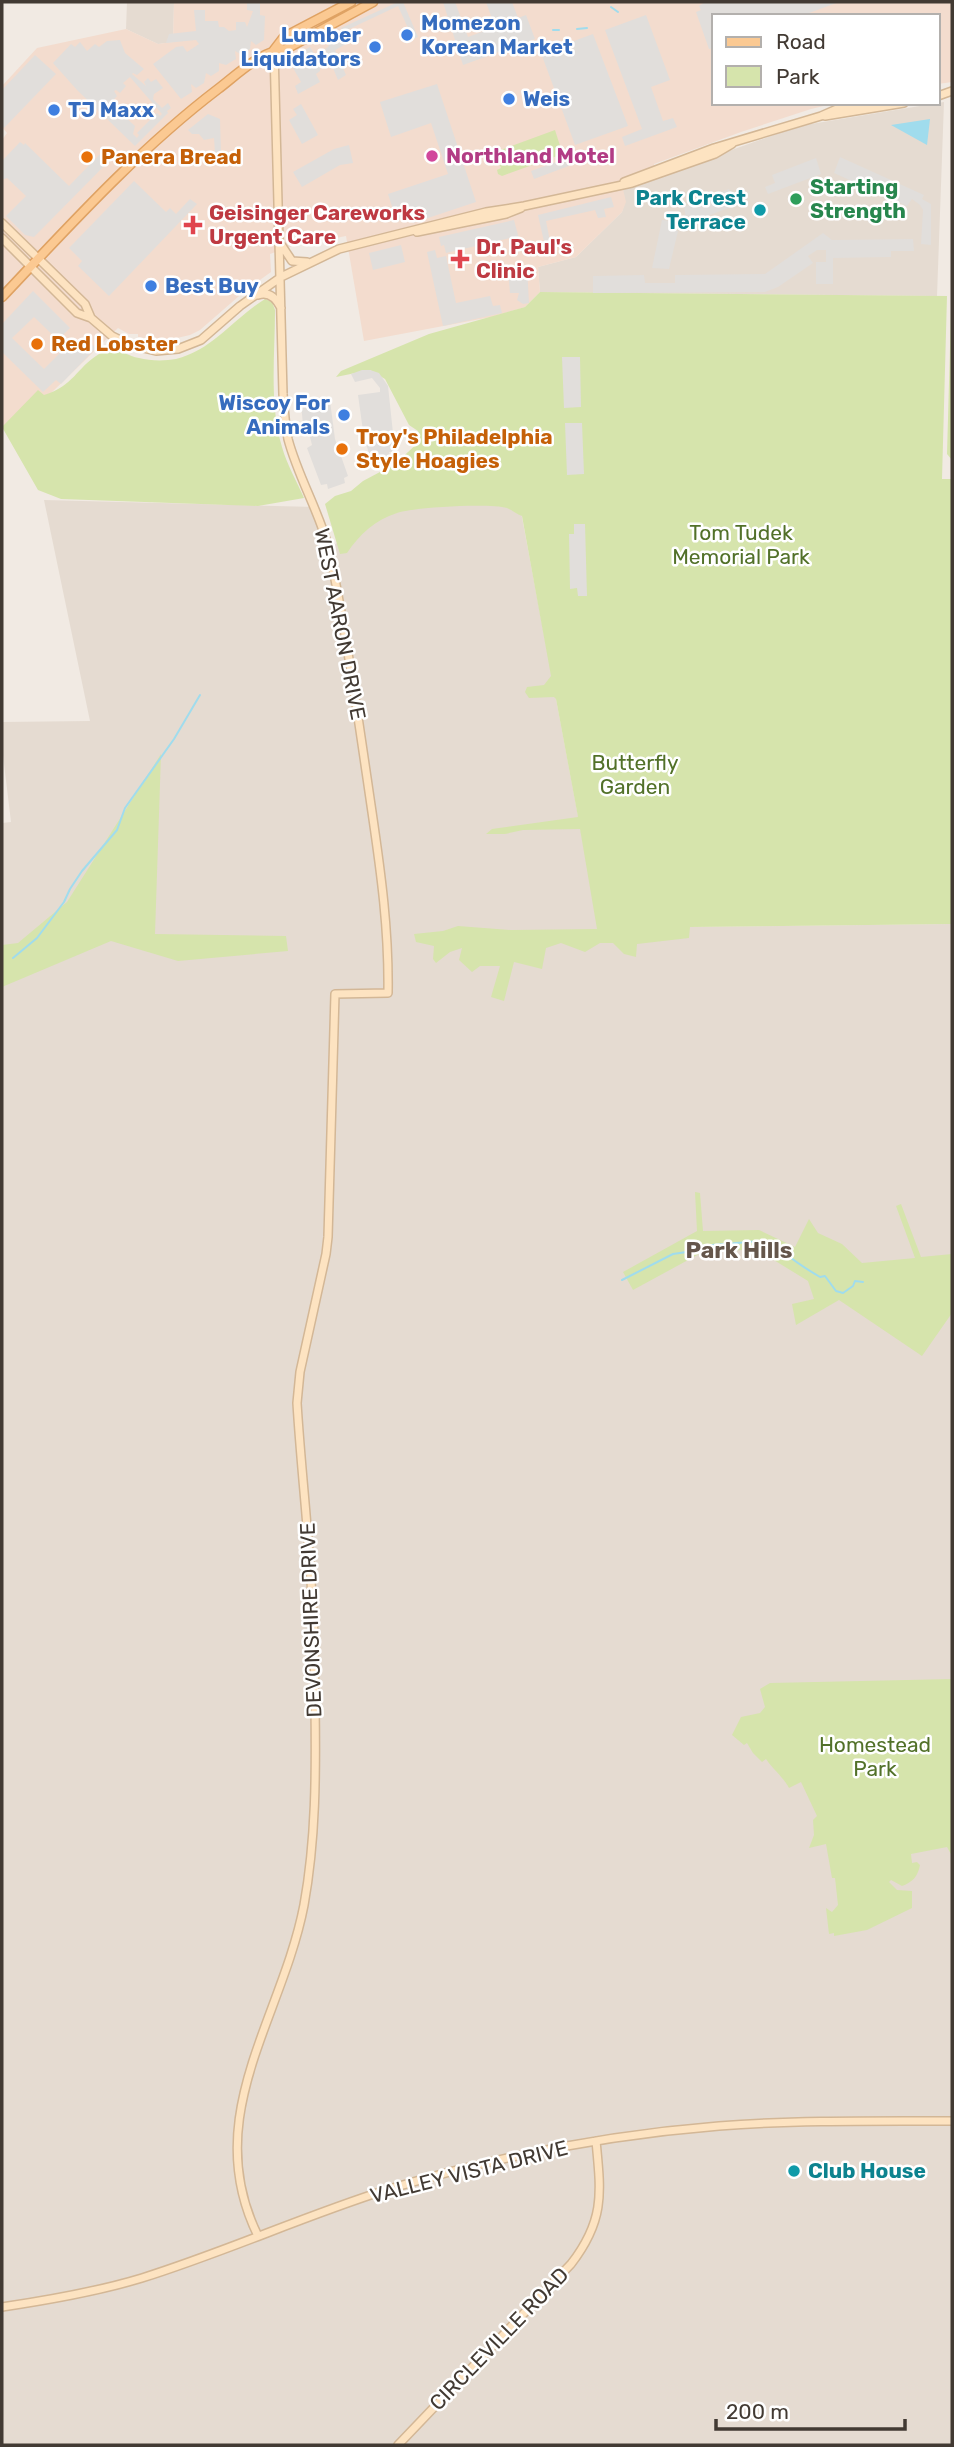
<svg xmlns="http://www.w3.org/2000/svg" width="954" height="2447" viewBox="0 0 954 2447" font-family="Rubik,sans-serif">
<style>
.residential{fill:#e5dbd1}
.commercial{fill:#f3dcce}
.green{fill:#d6e4ac}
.parking{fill:#e1dedb;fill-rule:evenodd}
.water{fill:#a0dced}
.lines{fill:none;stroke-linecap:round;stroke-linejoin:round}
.stream{stroke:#a0dced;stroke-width:2}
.secondary-casing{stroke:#d3b796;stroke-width:10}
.primary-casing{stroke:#dfa263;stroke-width:11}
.secondary{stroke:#fde3c1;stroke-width:7}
.primary{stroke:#fbc992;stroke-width:8}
.shop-dot{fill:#3f7fe0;stroke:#fff;stroke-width:2.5}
.hotel-dot{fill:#d1479c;stroke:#fff;stroke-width:2.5}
.food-dot{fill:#e8710a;stroke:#fff;stroke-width:2.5}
.leisure-dot{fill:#2e9e5b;stroke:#fff;stroke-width:2.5}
.culture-dot{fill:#0f9aa8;stroke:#fff;stroke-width:2.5}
.health-dot{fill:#e0444e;stroke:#fff;stroke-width:2.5}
.labels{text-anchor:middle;stroke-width:5;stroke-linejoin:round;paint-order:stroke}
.shop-label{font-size:21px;font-weight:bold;fill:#366cbe;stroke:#fff;text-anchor:start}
.hotel-label{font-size:21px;font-weight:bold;fill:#b23c85;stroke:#fff;text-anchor:start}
.food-label{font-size:21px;font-weight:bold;fill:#c56008;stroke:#fff;text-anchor:start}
.leisure-label{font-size:21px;font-weight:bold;fill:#27864d;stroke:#fff;text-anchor:start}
.culture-label{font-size:21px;font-weight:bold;fill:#0d838f;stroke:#fff;text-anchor:end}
.health-label{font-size:21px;font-weight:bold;fill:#be3a42;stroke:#fff;text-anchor:start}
.park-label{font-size:21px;fill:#527129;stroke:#fff}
.street-label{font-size:21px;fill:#423a33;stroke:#fff}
.neighbourhood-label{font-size:23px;font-weight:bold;fill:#65564b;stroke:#fff}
</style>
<rect width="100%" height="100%" fill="#f1eae3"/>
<path class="residential" d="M127,2h47l-1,40 -15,2 -32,-15z
M944,102l-7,194 -397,-4 -2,-25 38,-10 46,-45 3,-10 -3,-13 177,-63z
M518,496l81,432 353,-4v1521h-950v-1622l9,-1 -9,-75v-25l88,-1 -46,-221 272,7 14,42 44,-39z"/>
<path class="commercial" d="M174,2h778v80l-14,2v-68h-224v87h122l-25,6 -70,23 -87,32 3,12 -34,13 3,13 -4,10 -46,45 -38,10 2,25 -15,15 -34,10 -127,24 -18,-105 -57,11 -19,7 1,18 -25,18 -46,40 -10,5 -26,6 -26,-4v-3h-9l-11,-6 -105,102 -11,-2v-288l5,-7 -5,-6v-41l35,-38 89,-19 32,15 15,-2z"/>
<path class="green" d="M555,130l7,22 -2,3 -58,21 -4,-2 -1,-4 4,-2 -6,-16z
M952,275v185l-5,-6z
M540,292l407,4 -5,183h10v445l-262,3 -1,11 -52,6 -1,13 -12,-3 -11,-11h-13l-15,9 -24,-9 -15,5 -4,21 -28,-7 -10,39 -13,-4 9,-31h-20l-8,6 -13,-12 3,-12 -12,4 -14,11 -3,-4 1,-13 -18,-4 -2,-8 29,-3 15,-5 53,4 86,-1 -17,-100 -57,1 -18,4h-19l6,-5 86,-12 -22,-118 -2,-2 -25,1 -4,-6 2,-5 17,-2 7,-9 -29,-160c-5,-2 -10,-6 -15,-8 -17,-5 -93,-1 -110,5 -22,7 -37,21 -50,40l-7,1 -15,-50 10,-8 16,-5 12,-10 32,-17 26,-24 -3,-9 -9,-6 -24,-46 -15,-9 -34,7 5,-6 88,-37 96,-27z
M265,299l7,3 3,8c0,45 -6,94 7,137 5,18 15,35 22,51l-46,8 -197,-7 -23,-9 -36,-63 36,-37 6,5c30,-9 32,-27 55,-41 15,-10 25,1 40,4 11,3 26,3 37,1 37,-9 58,-41 89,-60z
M161,754l-6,180 131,2 2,15 -110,10 -67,-20 -109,46v-42l16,-2 49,-41z
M695,1192l5,1 3,38 56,-1 36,17 14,-28 9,14 24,11 20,19 53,-5 -19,-52 5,-2 20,53 31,-3v59l-30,43 -83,-56 -43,25 -4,-21 22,-5 -6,-18 -52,-32 -55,4 -68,37 -10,-18 74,-41z
M952,1679v177l-5,-9 -36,7 1,9 5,-1 3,3c-2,11 -7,17 -18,21l-11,-6 -2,2 8,8 15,1v17l-45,22 -33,6v-3l-5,1 -3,-26 6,4 6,-7 -3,-27h-3l-6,-34 -17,4 5,-13 -1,-15 4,-4 -16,-34 -12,6c-5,-10 -18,-21 -23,-29l-4,3 -9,-9 -6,-10 -3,2 -12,-10 9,-18 19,-4 5,-6 -5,-18 10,-6z"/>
<path class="parking" d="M247,2h13v13l5,1 -1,24 -8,5 -5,-4 -1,8 -8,6 -7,-4 1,8 -10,6 -7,-2v8l-8,5 -5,-3 -2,10 -8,5 -5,-4 1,8 -11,7 -28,-35 23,-17 7,-1 4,6 12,-8 -3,-4 -30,3 3,-9 27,-3 -2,-21h11v11h13l1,6h5l5,4 7,-1v-8h9l2,5 6,-16 -6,-1z
M398,2h5l15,35 -5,2 -15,-33 -51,24 5,11 -17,9 11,25 -8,5 -13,-31 3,-2 2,-5 14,-7 -3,-7z
M443,2h12l13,35 27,-10 -9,-25h26l6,16 8,-3 9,24 -72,26z
M705,2h134l-38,14h-87v32l-5,1 -13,-37 5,-2 -2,-4z
M646,15l24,65 -19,7 12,34 10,-3 4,9 -52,19 -3,-9 20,-8 -37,-99z
M593,34l35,92 -53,19 -34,-92z
M120,40l5,13 19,16 -7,6 -4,-2 -1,1 14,12 -2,-4 4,-4 3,4 5,-3 7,9 -9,6 -1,5 9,9 6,-5 3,5 -4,3 1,2 -33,33 -58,-56 -24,-27 18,-19 4,3 5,-5 7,9 8,-7 4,3 8,-6zM130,77l32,37 -2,2 -3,-3 -20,20 2,2 -2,3 -4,-4 2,-8 -21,-19 -5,2 -6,-5 5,2 9,-10 -3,-5 2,-1 4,3 6,-7 -3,-3z
M310,47l10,16v8l-4,3 4,8 -22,12 -3,-8 6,-4 -13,-23z
M35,55l21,19 -52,54 -2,-2v-36z
M437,84l39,118 -63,21 -3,-8 -14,4 -8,-25 60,-20 -17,-51 -40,14 -11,-35z
M301,104l17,31 -16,9 -13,-24 8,-5 -4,-6z
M208,114l12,5 1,34h-6l-1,-15 -10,2 -5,-6h-7l-4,-4z
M20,142l4,3 1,-2 44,43 34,-35 8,8 -77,78 -9,-2 -19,-19 20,-20 -19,-18 -5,2v-19z
M349,145l4,18 -13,2 -38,22 -9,-15 41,-23z
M587,151l3,7 -56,21 -3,-8z
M840,157l84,38 -2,4 9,5v41l-10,-1 2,-34 -3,-5 -8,-6 -5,7 -73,-33z
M816,158l5,16 -53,20 -3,-7 10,-4 -3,-8z
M134,181l32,31 4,-4 6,6 14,-15 7,5 -88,92 -31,-30 4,-5 -13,-13z
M729,189l4,9 11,-4 2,7 -59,23 -3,-17z
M611,197l3,10 -10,2 2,8 -8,1 -3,-8 -49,11 5,25h-6l-7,-31z
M514,220l8,30 -8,1 -4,-13 -64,15 -2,-8 -3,1 -2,-9z
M662,220l9,1 -2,8 9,2 -9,38 -17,-1z
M823,233l9,7 81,-1 1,12h-23v6l-58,1v26h-17v-22h10v-12h-9l-9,6 5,7 -35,24 -13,5 -172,1v-17l51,-1 1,8h30v-8l90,-1z
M401,245l4,17 -32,8 -4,-17z
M435,250l2,8 9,-2 10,47 34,-7 3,10 7,-1 2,8 -59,13 -16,-74z
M527,267l2,36 -6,1 -6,-4 2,-7h-9l-2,-23z
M33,291l37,37 -12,12 -24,-23 -22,21 32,31 25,-25 4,4 11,-11 12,11 -35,36 -5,-4 -13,12 -41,-40v-28z
M562,357h18l1,50 -17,1z
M362,370h8l9,3 9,13 7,66h-6l2,6 -13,4 -2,-4 -5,1 -7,-21 -6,-43 22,-3v-4l-8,-10 -17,4 -4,-8z
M330,401l5,38 13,37 -4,2 1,5 -17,6 -1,-5 -6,1 -14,-37 5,-3 -5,-20h-4l-2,-22z
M565,423h17l2,51 -17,1z
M574,524h11l2,72h-9l-1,-8 -7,1 -1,-55h5z"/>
<path class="water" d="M930,119l-3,26 -36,-20z"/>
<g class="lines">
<path class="stream" d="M611,7l7,5
M577,29l10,-1
M553,30h6
M13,958l24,-20 27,-36 6,-13 12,-18 35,-41 8,-22 49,-69 26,-44
M622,1280l51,-26 20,-3 7,-5 61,-5c9,7 17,7 25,13 11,9 22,16 34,23l5,-1 11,15 7,2 10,-7 2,-5 8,1"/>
<defs>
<path id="secondary" d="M938,96l14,-5
M825,116l79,-13
M624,182l90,-34 107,-32 16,-7 33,-6
M2,223l83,81 6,14
M417,232l89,-18 15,-6
M2,238l75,75 14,5 21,18 18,9 26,6 22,-2 23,-9 39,-34 41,-29 58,-28 147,-37 38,-6 108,-23 83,-29 17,-10
M282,246l10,15 15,1
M258,295c11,-4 18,3 23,13
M258,2236c-59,-119 24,-217 46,-331 12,-66 12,-133 11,-200 -1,-35 0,-71 -3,-106 -3,-65 -11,-130 -15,-196l3,-31 26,-118 2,-17 7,-243 53,-1c1,-62 -7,-120 -16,-181 -13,-88 -25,-176 -43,-263 -10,-38 -31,-72 -41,-110 -3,-15 -4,-30 -5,-45l-9,-344
M2,2307c47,-7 94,-15 140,-29 83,-26 162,-62 244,-88 108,-33 220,-55 333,-64 78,-6 156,-5 233,-5
M398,2445l173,-181c34,-44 30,-71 25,-123"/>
<path id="primary" d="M274,50l10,-13 67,-35
M2,297c69,-73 136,-147 216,-208 21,-16 41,-37 68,-40l87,-47"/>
</defs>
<use href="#secondary" class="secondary-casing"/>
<use href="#primary" class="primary-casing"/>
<use href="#secondary" class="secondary"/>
<use href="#primary" class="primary"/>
</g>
<g class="shop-dot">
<circle cx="407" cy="35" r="7"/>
<circle cx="375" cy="47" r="7"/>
<circle cx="509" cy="99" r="7"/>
<circle cx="54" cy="110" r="7"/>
<circle cx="151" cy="286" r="7"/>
<circle cx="344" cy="415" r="7"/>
</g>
<circle class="hotel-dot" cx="432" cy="156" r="7"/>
<g class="food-dot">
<circle cx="87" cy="157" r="7"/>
<circle cx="37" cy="344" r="7"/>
<circle cx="342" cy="449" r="7"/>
</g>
<circle class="leisure-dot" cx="796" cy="199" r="7"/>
<g class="culture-dot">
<circle cx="760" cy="210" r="7"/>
<circle cx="794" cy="2171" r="7"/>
</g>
<g class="health-dot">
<path d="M189.5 214.5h7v7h7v7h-7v7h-7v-7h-7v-7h7z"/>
<path d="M456.5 248.5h7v7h7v7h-7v7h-7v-7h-7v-7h7z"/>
</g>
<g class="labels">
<g class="shop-label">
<text x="421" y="30">Momezon<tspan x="421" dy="24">Korean Market</tspan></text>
<text x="361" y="42" text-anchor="end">Lumber<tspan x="361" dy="24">Liquidators</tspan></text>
<text x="523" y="106">Weis</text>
<text x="68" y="117">TJ Maxx</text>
<text x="165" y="293">Best Buy</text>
<text x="330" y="410" text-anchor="end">Wiscoy For<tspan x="330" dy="24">Animals</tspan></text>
</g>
<g class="hotel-label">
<text x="446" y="163">Northland Motel</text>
</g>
<g class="food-label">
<text x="101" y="164">Panera Bread</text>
<text x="51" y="351">Red Lobster</text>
<text x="356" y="444">Troy's Philadelphia<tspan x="356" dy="24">Style Hoagies</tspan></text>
</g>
<g class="leisure-label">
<text x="810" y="194">Starting<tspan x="810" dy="24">Strength</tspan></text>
</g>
<g class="culture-label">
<text x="746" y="205">Park Crest<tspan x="746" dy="24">Terrace</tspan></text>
<text x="808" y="2178" text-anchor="start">Club House</text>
</g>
<g class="health-label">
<text x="209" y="220">Geisinger Careworks<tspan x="209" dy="24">Urgent Care</tspan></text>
<text x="476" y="254">Dr. Paul's<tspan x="476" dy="24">Clinic</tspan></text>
</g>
<g class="park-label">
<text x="741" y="540">Tom Tudek<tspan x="741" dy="24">Memorial Park</tspan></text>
<text x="635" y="770">Butterfly<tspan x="635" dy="24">Garden</tspan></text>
<text x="875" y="1752">Homestead<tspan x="875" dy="24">Park</tspan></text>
</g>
<g class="street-label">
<text transform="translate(340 624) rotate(79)" y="7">WEST AARON DRIVE</text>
<text transform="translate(311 1620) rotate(-92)" y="7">DEVONSHIRE DRIVE</text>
<text transform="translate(469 2172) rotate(-14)" y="7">VALLEY VISTA DRIVE</text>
<text transform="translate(499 2339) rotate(-46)" y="7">CIRCLEVILLE ROAD</text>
</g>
<g class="neighbourhood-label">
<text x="739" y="1258">Park Hills</text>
</g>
</g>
<rect width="954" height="2447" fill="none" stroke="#423a33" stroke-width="7"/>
<rect x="712" y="14" width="228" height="91" fill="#ffffff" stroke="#b3b0ad" stroke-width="2"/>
<rect x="726" y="37" width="35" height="10" fill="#fbc992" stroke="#b3b0ad" stroke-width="2"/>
<text x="776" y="49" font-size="21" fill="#423a33">Road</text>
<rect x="726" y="66" width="35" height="21" fill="#d6e4ac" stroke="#b3b0ad" stroke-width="2"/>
<text x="776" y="84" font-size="21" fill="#423a33">Park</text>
<path d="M716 2419v10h189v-10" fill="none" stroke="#423a33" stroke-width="3.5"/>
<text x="726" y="2419" font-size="21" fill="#423a33" stroke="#ffffff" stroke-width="5" paint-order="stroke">200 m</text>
</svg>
